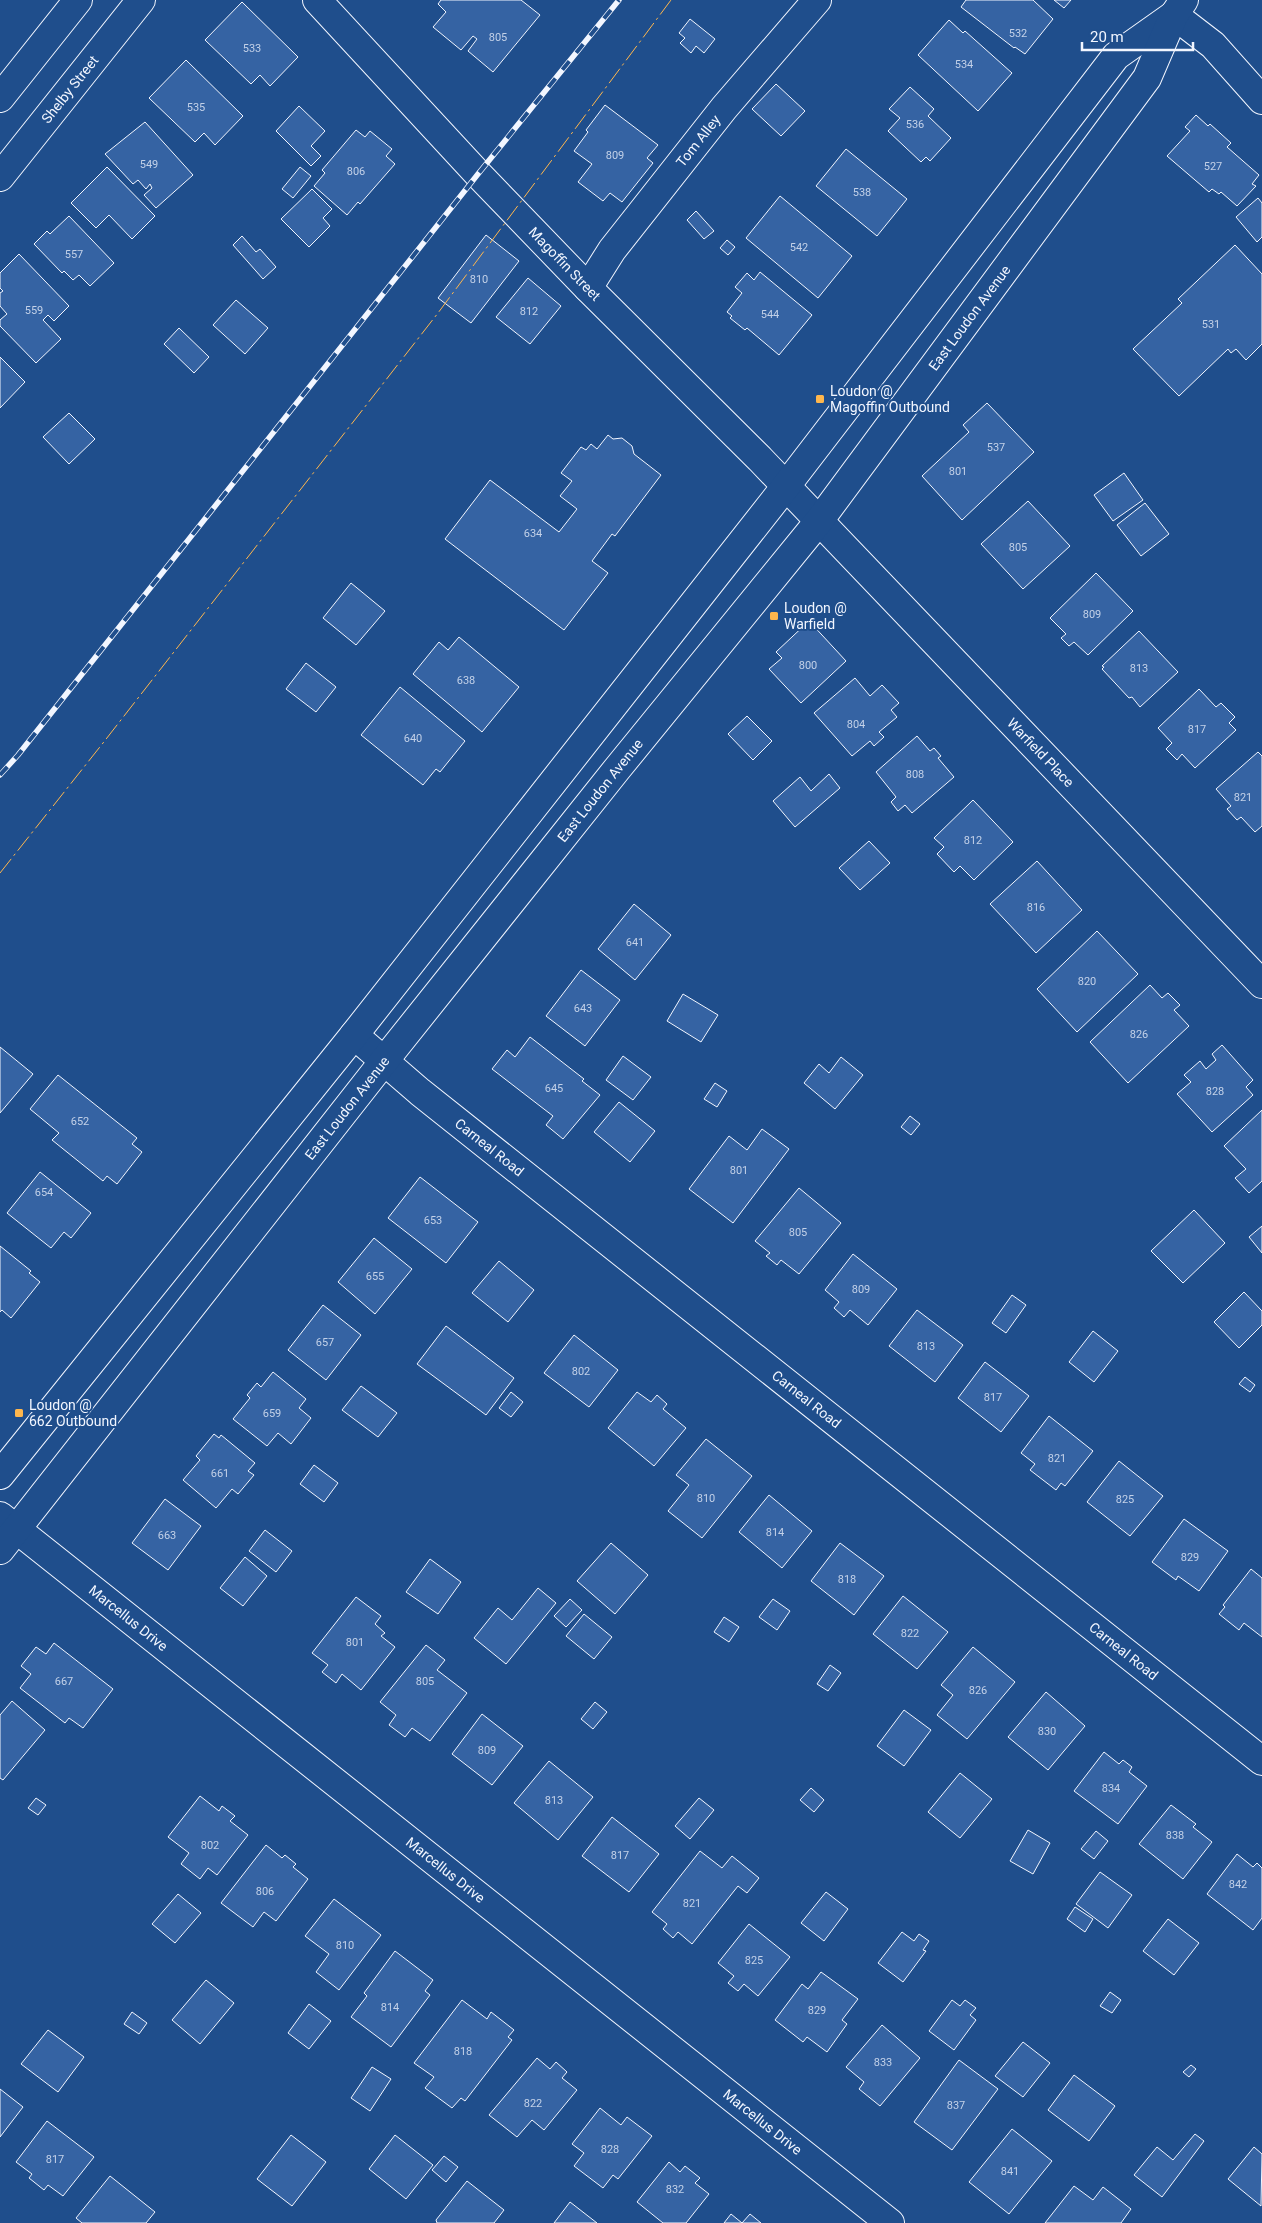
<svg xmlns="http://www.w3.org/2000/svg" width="1262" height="2223" viewBox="0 0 1262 2223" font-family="Roboto,sans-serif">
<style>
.building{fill:#3563a3;stroke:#f2f6ff}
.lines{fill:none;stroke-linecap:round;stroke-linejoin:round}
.minor-casing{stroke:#f2f6ff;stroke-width:30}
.major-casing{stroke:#f2f6ff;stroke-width:30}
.minor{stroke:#1f4e8c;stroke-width:28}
.major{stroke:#1f4e8c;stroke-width:28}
.rail-casing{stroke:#f2f6ff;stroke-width:5.5}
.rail{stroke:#1f4e8c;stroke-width:4;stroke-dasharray:11;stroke-linecap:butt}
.power{stroke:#ffb74d;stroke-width:1;stroke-dasharray:18 4 2.5 4;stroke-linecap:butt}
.poi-dot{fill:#ffb74d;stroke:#1f4e8c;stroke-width:2}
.labels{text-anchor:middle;stroke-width:4;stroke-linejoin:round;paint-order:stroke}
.number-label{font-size:11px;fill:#c3d1e8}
.street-label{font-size:14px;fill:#f2f6ff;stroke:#1f4e8c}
.poi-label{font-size:14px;fill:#f2f6ff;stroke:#1f4e8c;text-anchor:start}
</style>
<rect width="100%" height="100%" fill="#1f4e8c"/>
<path class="building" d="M441,0h80l19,15 -47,57 -25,-21 9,-12 -4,-3 -12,14 -28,-23 13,-15 -8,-8z
M966,0h67l20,19 -28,35 -10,-7 -1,1 -53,-41z
M1054,0h17l-7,8z
M242,2l56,55 -28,29 -10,-11 -9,9 -46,-44z
M690,19l25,20 -11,14 -8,-7 -5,7 -11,-10 5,-5 -6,-5z
M949,20l14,13 2,-2 47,42 -34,38 -60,-56z
M186,60l57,56 -28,29 -11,-12 -9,9 -46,-44z
M776,84l29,27 -24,25 -29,-27z
M910,87l24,22 -6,7 23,22 -21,23 -4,-4 -5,5 -33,-31 12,-13 -11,-9z
M605,105l53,40 -11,13 6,5 -31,39 -12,-9 -7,8 -25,-19 14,-18 -18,-13 14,-19 -2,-2z
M299,106l26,25 -14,15 10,10 -10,10 -35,-35z
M1196,115l12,11 2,-2 21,19 -4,4 32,28 -7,9 4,2 -19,20 -16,-14 -2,2 -7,-5 -3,3 -42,-36 23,-25 -5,-4z
M145,122l48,53 -37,33 -12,-13 8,-7 -2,-4 -4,5 -8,-9 -5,4 -28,-30z
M356,130l9,7 5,-6 22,18 -6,7 9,8 -35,40 -2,-2 -11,13 -33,-29 11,-13 -3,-3z
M846,149l61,50 -30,37 -61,-50z
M107,167l48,49 -23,23 -23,-24 -13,13 -25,-25z
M300,167l11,9 -18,22 -11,-9z
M312,189l20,20 -9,9 7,8 -21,21 -28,-28z
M780,196l72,60 -34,42 -72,-60z
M1258,198l4,5v34l-5,5 -21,-25z
M696,211l18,20 -10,8 -17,-19z
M69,216l45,47 -24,23 -11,-11 -6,5 -9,-9 -2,2 -28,-29 13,-13 3,3z
M486,235l33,26 -48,62 -33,-25z
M242,236l14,16 4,-3 16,18 -13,12 -30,-34z
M727,240l8,7 -7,8 -8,-7z
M1235,245l27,29v70l-16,16 -10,-11 -5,4 -3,-4 -49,47 -46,-47 49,-46 -4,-4z
M19,254l50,52 -15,15 -6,-6 -5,5 18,19 -25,24 -36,-37v-6l7,-6 -7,-8v-13l3,-2 -3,-3v-15z
M760,272l52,43 -33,40 -32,-27 -2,2 -15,-12 2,-2 -5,-4 15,-19 -7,-6 12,-14 7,7z
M528,278l33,28 -31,38 -34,-27z
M236,300l32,28 -23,26 -32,-29z
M179,328l30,29 -15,16 -30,-29z
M0,357l25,25 -25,26z
M987,403l47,49 -72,68 -40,-44 47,-44 -6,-7z
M69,413l26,26 -26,25 -26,-27z
M608,435l5,4 9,-1 10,8 2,8 27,21 -46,61 -3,-2 -20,27 16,12 -44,57 -119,-91 45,-59 69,52 18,-23 -17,-13 12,-15 -11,-8 20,-26 5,3 5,-6 6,5z
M1124,473l19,27 -30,21 -19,-26z
M1028,501l42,45 -47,43 -42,-45z
M1145,503l24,31 -28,22 -24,-31z
M1096,573l37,38 -45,44 -14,-13 -5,4 -8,-8 5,-4 -16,-16z
M351,583l34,28 -29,34 -33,-27z
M809,621l37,40 -45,42 -32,-34 13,-11 -6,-6z
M1139,631l39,41 -38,35 -8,-10 -3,1 -27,-29 2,-2 -2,-1z
M459,637l60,50 -37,45 -69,-58 26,-32 9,8z
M306,663l30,24 -20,25 -30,-23z
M855,678l15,18 12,-11 17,18 -8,7 6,7 -18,15 5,5 -10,9 -4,-5 -18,15 -38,-43z
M400,687l65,54 -25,31 -4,-3 -13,16 -62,-50z
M1199,689l17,18 5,-4 14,14 -6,6 7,7 -41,38 -13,-14 -5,6 -11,-11 6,-6 -14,-15z
M747,716l25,25 -19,19 -25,-26z
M917,736l13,15 4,-3 7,8 -3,2 16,19 -42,36 -7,-8 -7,6 -7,-9 5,-5 -20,-25z
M1258,752l4,4v70l-7,6 -14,-15 -4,3 -10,-11 4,-3 -15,-17z
M829,774l11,14 -45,39 -22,-26 27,-24 11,14z
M973,800l40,42 -39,38 -14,-14 -6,6 -17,-18 7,-7 -10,-9z
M869,841l21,22 -30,27 -21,-22z
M1037,861l45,49 -46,43 -46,-49z
M634,904l37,31 -36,45 -37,-31z
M1097,931l41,43 -61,58 -40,-43z
M581,970l39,30 -35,46 -39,-30z
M1150,985l12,13 6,-5 12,12 -6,5 15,16 -61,57 -38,-41z
M683,994l35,21 -17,27 -34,-21z
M530,1037l54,42 -2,2 18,14 -37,44 -17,-14 7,-9 -61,-47 15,-19 8,7z
M1222,1045l31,35 -7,7 7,8 -41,37 -35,-38 14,-12 -7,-7 16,-14 6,8 10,-9 -4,-6z
M0,1047l33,27 -33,39z
M623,1056l28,21 -18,23 -27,-20z
M841,1057l22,18 -28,34 -31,-26 15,-19 10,9z
M58,1075l79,63 -5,6 10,8 -25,32 -10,-8 -4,5 -51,-41 7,-7 -29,-24z
M715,1083l12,8 -10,16 -13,-8z
M619,1102l36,29 -25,31 -36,-30z
M1262,1110v71l-13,12 -14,-15 11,-9 -22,-23z
M910,1116l10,8 -9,11 -10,-8z
M762,1129l27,20 -56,74 -44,-34 40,-53 18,14z
M40,1172l51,41 -20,25 -7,-6 -13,16 -44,-35z
M420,1177l58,45 -32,41 -58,-45z
M799,1188l42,35 -42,51 -18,-14 -4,5 -11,-9 4,-3 -15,-12z
M1194,1210l31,33 -42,40 -32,-32z
M1262,1226v27l-13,-16z
M374,1238l38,31 -37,45 -37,-32z
M0,1246l31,25 -2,2 11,9 -29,36 -9,-8 -2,2z
M853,1254l44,35 -29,36 -18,-15 -6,7 -10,-9 5,-6 -14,-12z
M499,1261l35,29 -26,32 -36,-29z
M1244,1292l18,19v14l-23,23 -25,-26z
M1012,1295l14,10 -20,28 -14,-10z
M323,1305l38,30 -35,45 -38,-30z
M917,1310l46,35 -28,37 -46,-36z
M446,1326l68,52 -28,37 -69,-51z
M1093,1331l25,20 -24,31 -25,-20z
M574,1335l44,35 -29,37 -45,-34z
M985,1362l44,34 -28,36 -43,-34z
M273,1372l33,27 -7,9 12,10 -20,26 -13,-11 -11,13 -34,-27 17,-21 -3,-3 10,-12 4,4z
M1245,1377l10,8 -5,7 -11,-8z
M361,1386l36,27 -19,24 -36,-27z
M511,1392l12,10 -12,15 -12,-9z
M637,1392l14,10 6,-7 10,9 -4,5 23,19 -32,38 -46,-38z
M1049,1416l44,35 -28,35 -4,-3 -5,7 -26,-20 5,-6 -14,-11z
M214,1434l5,4 2,-3 34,28 -7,8 6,4 -16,19 -6,-5 -16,19 -33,-28 17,-20 -4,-4z
M706,1439l46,37 -50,62 -34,-27 21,-26 -13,-10z
M1119,1461l44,35 -33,40 -43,-34z
M314,1465l24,18 -14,19 -24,-18z
M769,1495l43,36 -30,37 -43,-36z
M165,1499l36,27 -33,44 -36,-27z
M1184,1519l44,32 -29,40 -21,-15 -2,4 -24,-18z
M265,1530l27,21 -16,21 -27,-21z
M611,1543l37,32 -33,39 -38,-33z
M840,1543l44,33 -30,39 -43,-34z
M245,1557l22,19 -24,30 -23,-18z
M430,1559l31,23 -23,32 -32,-22z
M1251,1569l11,9v59l-18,-14 -5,7 -20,-16 6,-7 -2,-2z
M538,1588l18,15 -50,61 -32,-26 24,-30 14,12z
M903,1596l45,36 -31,37 -44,-35z
M356,1597l25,19 -6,8 10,9 -4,3 14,11 -34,43 -19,-16 -6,9 -14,-11 6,-7 -16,-12z
M570,1599l12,11 -16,17 -12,-11z
M773,1599l17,12 -13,19 -18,-13z
M584,1614l28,23 -18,22 -28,-23z
M724,1617l15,10 -10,15 -15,-10z
M54,1643l59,46 -30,39 -14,-10 -4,5 -45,-35 11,-14 -10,-8 15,-19 10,7z
M426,1645l19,15 -8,10 30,23 -37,48 -18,-13 -7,9 -16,-12 7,-10 -16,-13z
M973,1647l42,35 -48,57 -30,-24 16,-20 -12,-10z
M830,1665l11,8 -13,18 -11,-7z
M1046,1692l39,34 -37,44 -40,-33z
M12,1701l33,29 -42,50 -3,-2v-63z
M595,1702l12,10 -14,17 -12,-10z
M904,1710l27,20 -27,36 -27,-20z
M482,1714l41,32 -31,39 -40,-31z
M1104,1752l15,12 4,-4 9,7 -3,5 18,14 -29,38 -44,-33z
M549,1761l44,36 -35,43 -44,-37z
M960,1773l32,26 -32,39 -32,-26z
M811,1788l13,12 -10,12 -14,-12z
M200,1796l19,15 3,-5 13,10 -5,5 18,14 -31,40 -9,-7 -8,11 -19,-15 8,-11 -21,-16z
M36,1798l10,7 -8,10 -10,-7z
M699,1798l15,12 -24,29 -15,-13z
M1171,1805l25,19 -3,3 19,15 -29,37 -44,-35z
M612,1817l47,37 -30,38 -47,-36z
M1028,1830l22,13 -17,31 -23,-13z
M1096,1831l12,10 -14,18 -13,-10z
M266,1845l16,13 3,-3 11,9 -3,3 15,12 -32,42 -12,-9 -11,15 -32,-24z
M700,1851l22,17 10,-12 27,22 -12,15 -9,-7 -46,58 -14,-12 -5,6 -10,-9 4,-5 -15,-12z
M1237,1854l16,13 4,-4 5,5v50l-9,12 -46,-36z
M1100,1872l32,23 -24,33 -32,-24z
M826,1892l22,17 -24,32 -23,-18z
M178,1894l23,19 -26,30 -23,-19z
M334,1899l47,36 -42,55 -23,-18 13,-18 -24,-18z
M1075,1907l18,12 -8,13 -18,-13z
M1168,1919l31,24 -25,32 -31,-24z
M749,1924l41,33 -32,39 -14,-12 -6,7 -10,-8 6,-7 -16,-13z
M902,1932l12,9 5,-7 10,7 -6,9 3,1 -23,31 -25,-19z
M395,1951l38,29 -8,11 5,4 -39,52 -40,-30 16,-21 -3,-3z
M821,1972l37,27 -16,21 5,4 -20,28 -20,-15 -4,5 -28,-22 27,-36 6,5z
M206,1980l28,23 -34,41 -28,-24z
M1110,1992l11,8 -9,13 -12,-7z
M462,2000l25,19 4,-7 23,18 -6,7 4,3 -47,61 -4,-3 -9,10 -27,-20 9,-11 -20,-14z
M952,2000l8,6 5,-6 11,8 -6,7 6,5 -22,30 -25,-19z
M309,2004l22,17 -22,28 -21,-16z
M132,2012l15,11 -8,11 -15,-10z
M882,2025l38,33 -40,48 -21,-17 5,-7 -18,-15z
M48,2030l36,27 -26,35 -37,-28z
M1023,2042l27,21 -27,34 -28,-21z
M537,2058l13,11 6,-7 11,10 -5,6 15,12 -33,40 -12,-10 -15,17 -28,-22z
M959,2060l39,29 -46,61 -38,-28z
M1191,2065l5,4 -7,8 -6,-5z
M372,2067l19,12 -21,32 -19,-13z
M1074,2075l41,31 -26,35 -41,-31z
M0,2089l23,18 -23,30z
M600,2108l21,17 6,-8 25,19 -34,43 -5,-4 -10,13 -29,-22 10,-13 -12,-9z
M47,2121l47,36 -31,39 -15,-11 -4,5 -15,-12 3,-4 -16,-12z
M1012,2129l40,32 -43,53 -40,-32z
M1195,2134l9,7 -42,56 -28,-22 23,-28 16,13z
M291,2135l35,27 -34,44 -35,-27z
M395,2135l38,30 -27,34 -37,-30z
M1254,2147l8,7 -1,52 -33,-27z
M444,2156l14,11 -12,15 -14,-12z
M669,2162l11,10 5,-6 15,12 -5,5 14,11 -23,29h-23l-26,-21z
M110,2176l45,36 -9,11h-64l-6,-5z
M467,2181l37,29 -10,13h-57l-1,-3z
M1074,2186l19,14 10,-13 28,22 -10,14h-76z
M570,2202l27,21h-43z
M731,2214l11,9 8,-9 11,9h-37z"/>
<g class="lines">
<defs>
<g id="minor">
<path id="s1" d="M317,0l161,174 110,114 172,171 502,525"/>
<path d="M1174,15l39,30 49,55"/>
<path d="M0,98l78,-98"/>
<path id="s2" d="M0,177l141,-177"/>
<path id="s3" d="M588,288l24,-38 112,-142 93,-108"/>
<path id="s4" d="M354,1035l66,57 842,669"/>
<path id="s5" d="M0,1516l890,707"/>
</g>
<g id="major">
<path d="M0,1475l354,-440 432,-549 330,-430 58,-41"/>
<path id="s6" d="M0,1550l384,-489 233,-292 202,-248 328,-443 27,-63 10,-15"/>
</g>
</defs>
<use href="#minor" class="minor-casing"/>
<use href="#major" class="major-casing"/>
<use href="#minor" class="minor"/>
<use href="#major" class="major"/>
<defs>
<path id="rail" d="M0,775l18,-20 460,-581 141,-174"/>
</defs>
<use href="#rail" class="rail-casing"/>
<use href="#rail" class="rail"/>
<path class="power" d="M0,873l103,-130 335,-430 233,-313"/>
</g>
<g class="poi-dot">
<rect x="815" y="394" width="10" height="10" rx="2.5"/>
<rect x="769" y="611" width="10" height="10" rx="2.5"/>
<rect x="14" y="1408" width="10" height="10" rx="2.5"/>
</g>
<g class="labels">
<g class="number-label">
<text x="1018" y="37">532</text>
<text x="498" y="41">805</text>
<text x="252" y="52">533</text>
<text x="964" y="68">534</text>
<text x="196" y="111">535</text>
<text x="915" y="128">536</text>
<text x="615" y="159">809</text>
<text x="149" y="168">549</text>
<text x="1213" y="170">527</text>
<text x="356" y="175">806</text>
<text x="862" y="196">538</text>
<text x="799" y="251">542</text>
<text x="74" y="258">557</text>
<text x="479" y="283">810</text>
<text x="34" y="314">559</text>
<text x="529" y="315">812</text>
<text x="770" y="318">544</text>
<text x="1211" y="328">531</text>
<text x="996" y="451">537</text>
<text x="958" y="475">801</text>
<text x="533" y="537">634</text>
<text x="1018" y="551">805</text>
<text x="1092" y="618">809</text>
<text x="808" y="669">800</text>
<text x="1139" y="672">813</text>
<text x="466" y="684">638</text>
<text x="856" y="728">804</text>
<text x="1197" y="733">817</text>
<text x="413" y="742">640</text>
<text x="915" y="778">808</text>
<text x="1243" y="801">821</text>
<text x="973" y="844">812</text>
<text x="1036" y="911">816</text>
<text x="635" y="946">641</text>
<text x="1087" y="985">820</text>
<text x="583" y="1012">643</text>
<text x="1139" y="1038">826</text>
<text x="554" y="1092">645</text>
<text x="1215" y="1095">828</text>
<text x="80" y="1125">652</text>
<text x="739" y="1174">801</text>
<text x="44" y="1196">654</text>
<text x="433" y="1224">653</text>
<text x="798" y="1236">805</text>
<text x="375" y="1280">655</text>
<text x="861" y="1293">809</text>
<text x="325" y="1346">657</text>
<text x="926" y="1350">813</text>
<text x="581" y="1375">802</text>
<text x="993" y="1401">817</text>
<text x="272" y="1417">659</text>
<text x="1057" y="1462">821</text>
<text x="220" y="1477">661</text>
<text x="706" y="1502">810</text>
<text x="1125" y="1503">825</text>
<text x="775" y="1536">814</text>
<text x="167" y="1539">663</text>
<text x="1190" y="1561">829</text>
<text x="847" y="1583">818</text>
<text x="910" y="1637">822</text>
<text x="355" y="1646">801</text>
<text x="64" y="1685">667</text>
<text x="425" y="1685">805</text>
<text x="978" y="1694">826</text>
<text x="1047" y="1735">830</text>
<text x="487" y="1754">809</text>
<text x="1111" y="1792">834</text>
<text x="554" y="1804">813</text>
<text x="1175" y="1839">838</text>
<text x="210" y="1849">802</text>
<text x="620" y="1859">817</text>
<text x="1238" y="1888">842</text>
<text x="265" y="1895">806</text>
<text x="692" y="1907">821</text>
<text x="345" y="1949">810</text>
<text x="754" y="1964">825</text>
<text x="390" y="2011">814</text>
<text x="817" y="2014">829</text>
<text x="463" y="2055">818</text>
<text x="883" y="2066">833</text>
<text x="533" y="2107">822</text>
<text x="956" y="2109">837</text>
<text x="610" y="2153">828</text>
<text x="55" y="2163">817</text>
<text x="1010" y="2175">841</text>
<text x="675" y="2193">832</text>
</g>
<g class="street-label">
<text dy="5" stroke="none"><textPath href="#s2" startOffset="112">Shelby Street</textPath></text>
<text dy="5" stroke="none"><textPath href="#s3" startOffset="184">Tom Alley</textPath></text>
<text dy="5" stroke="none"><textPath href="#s1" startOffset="362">Magoffin Street</textPath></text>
<text dy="5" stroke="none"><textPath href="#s6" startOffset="1568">East Loudon Avenue</textPath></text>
<text dy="5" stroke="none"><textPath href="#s1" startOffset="1044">Warfield Place</textPath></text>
<text dy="5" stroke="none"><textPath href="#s6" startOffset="968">East Loudon Avenue</textPath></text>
<text dy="5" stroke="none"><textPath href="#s6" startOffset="562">East Loudon Avenue</textPath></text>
<text dy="5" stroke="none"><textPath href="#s4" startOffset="176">Carneal Road</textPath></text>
<text dy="5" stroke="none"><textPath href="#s4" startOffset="581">Carneal Road</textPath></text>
<text dy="5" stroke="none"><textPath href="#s5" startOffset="164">Marcellus Drive</textPath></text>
<text dy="5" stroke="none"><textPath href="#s4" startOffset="986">Carneal Road</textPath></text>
<text dy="5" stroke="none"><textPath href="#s5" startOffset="569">Marcellus Drive</textPath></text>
<text dy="5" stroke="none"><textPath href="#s5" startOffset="974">Marcellus Drive</textPath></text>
</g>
<g class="poi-label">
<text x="830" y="396">Loudon @<tspan x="830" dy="16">Magoffin Outbound</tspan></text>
<text x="784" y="613">Loudon @<tspan x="784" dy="16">Warfield</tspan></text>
<text x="29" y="1410">Loudon @<tspan x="29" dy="16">662 Outbound</tspan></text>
</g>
</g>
<path d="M1082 42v8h111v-8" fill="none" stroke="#f2f6ff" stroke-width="2.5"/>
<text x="1090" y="42" font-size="15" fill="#f2f6ff" stroke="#1f4e8c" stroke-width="4" paint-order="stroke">20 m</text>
</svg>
